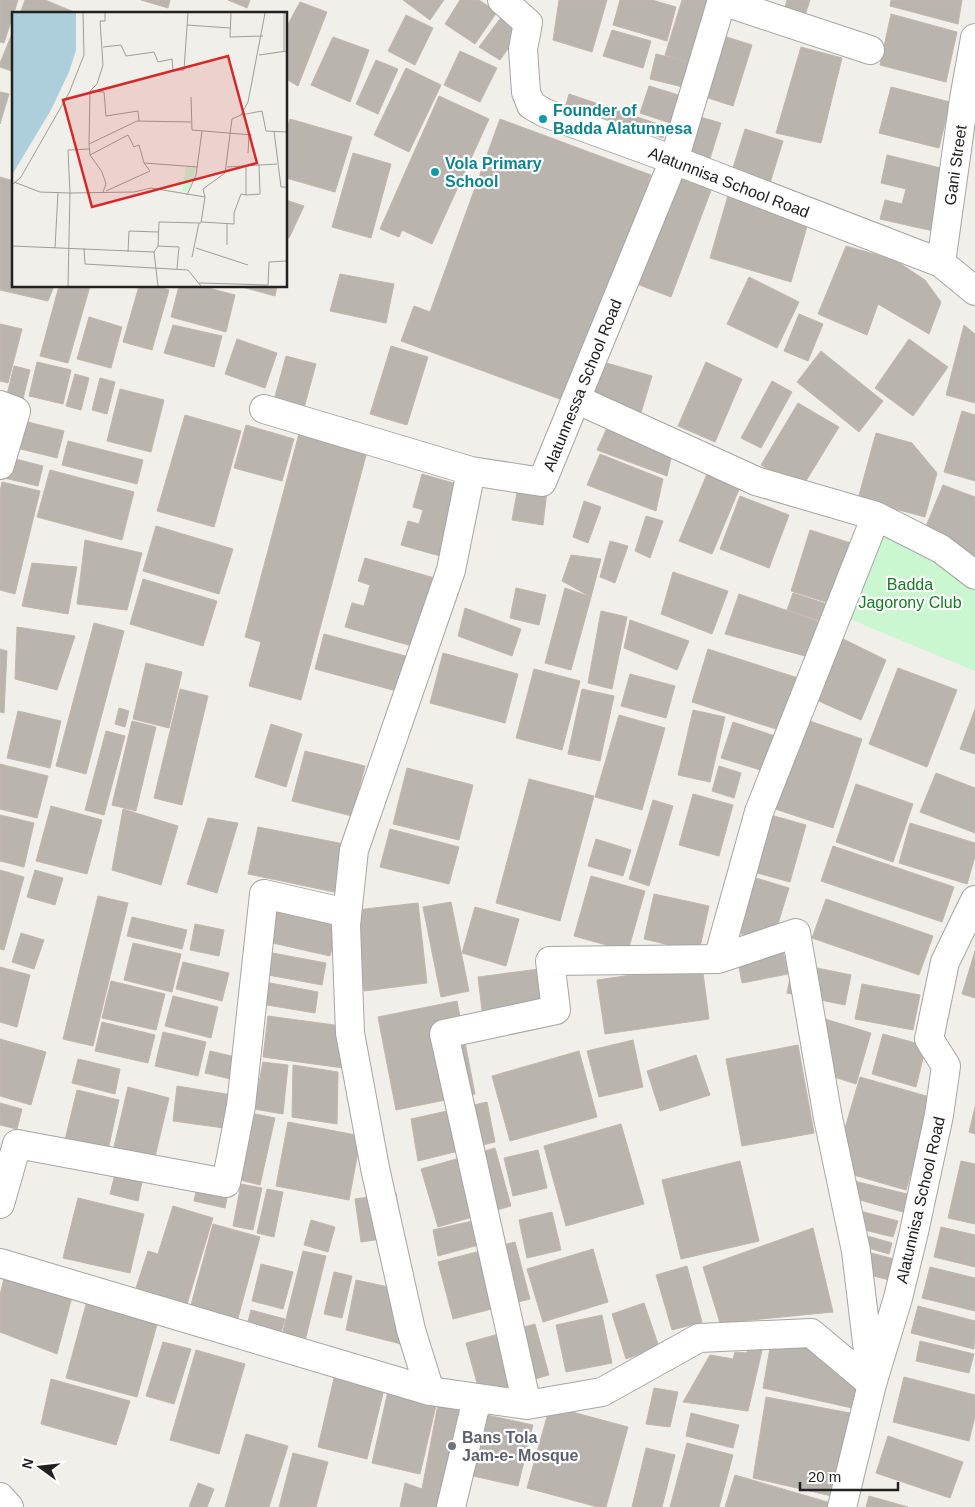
<svg xmlns="http://www.w3.org/2000/svg" width="975" height="1507" viewBox="0 0 975 1507" font-family="Arial,sans-serif">
<style>
.park{fill:#caf6d0}
.building{fill:#bab4ae;stroke:#c2b6ac}
.lines{fill:none;stroke-linecap:round;stroke-linejoin:round}
.minor-casing{stroke:#a5a5a5;stroke-width:30}
.minor{stroke:#fff;stroke-width:28}
.culture-dot{fill:#0f9aa8;stroke:#fff;stroke-width:2}
.worship-dot{fill:#6b7280;stroke:#fff;stroke-width:2}
.labels{text-anchor:middle;stroke-width:4.5;stroke-linejoin:round;paint-order:stroke}
.culture-label{font-size:16px;font-weight:bold;fill:#0d838f;stroke:#fff;text-anchor:start}
.street-label{font-size:16px;fill:#212121;stroke:#fff}
.park-label{font-size:16px;fill:#147b21;stroke:#fff}
.worship-label{font-size:16px;font-weight:bold;fill:#5b616d;stroke:#fff;text-anchor:start}
.inset-river{fill:none;stroke:#adcfdb;stroke-width:2.5}
.inset-road{fill:none;stroke:#9e9d99;stroke-width:1}
.view{fill:#d62828;fill-opacity:0.15;stroke:#d62828;stroke-width:2.5}
.inset-edge{fill:none;stroke:#212121;stroke-width:2.5}
</style>
<rect width="100%" height="100%" fill="#f1efe9"/>
<path class="park" d="M883,534l52,19 40,32v86l-125,-52z"/>
<path class="building" d="M0,0h18l-14,43 -4,-1z
M25,0h20l34,14h-59z
M141,0h29l-2,8z
M228,0h22l-3,8z
M403,0h41l-14,20z
M460,0h19l18,12 -22,32 -30,-20z
M559,0h48l-15,52 -39,-12z
M620,0h32l24,7 -9,34 -54,-16z
M682,0h27l-12,65 -32,-10z
M787,0h23l-7,21 -20,-6z
M891,0h71l-4,24 -68,-18z
M300,2l27,10 -29,74 -12,-7v-51z
M891,14l66,18 -11,50 -66,-17z
M406,15l27,13 -18,37 -27,-14z
M502,16l19,14 -21,30 -21,-13z
M14,29v43l-14,-5v-4z
M612,30l39,11 -8,27 -40,-12z
M717,34l35,11 -19,61 -34,-11z
M333,37l36,13 -19,52 -39,-17z
M801,47l41,11 -21,85 -45,-10z
M460,51l37,17 -17,34 -36,-17z
M656,54l37,9 -6,25 -37,-9z
M376,60l22,9 -20,45 -22,-10z
M406,68l35,17 -32,67 -35,-17z
M649,86l33,10 -9,28 -33,-11z
M891,87l59,15 -11,46 -60,-15z
M0,92l9,2 -9,30z
M569,94l98,33 -4,11 -97,-33z
M439,96l50,23 -57,125 -30,-14 -3,7 -19,-8z
M690,114l31,9 -14,45 -30,-9z
M290,119l62,18 -17,55 -49,-14v-44z
M500,119l151,56 -83,227 -167,-61 13,-35 16,6z
M745,129l38,12 -13,42 -38,-12z
M353,153l38,11 -20,74 -39,-11z
M887,155l62,15 -16,61 -53,-12 5,-19 17,4 4,-15 -25,-6z
M677,171l36,14 -42,112 -37,-14z
M0,177l14,4v105h40l-6,15 -48,-11z
M729,192l81,24 -19,66 -81,-24z
M286,200l18,6 -15,32 -3,-1z
M846,246l49,14 30,20 16,22 -12,32 -51,-30 -11,31 -49,-21z
M340,274l54,10 -8,39 -56,-12z
M749,277l50,25 -22,46 -50,-24z
M59,286h31l-22,77 -28,-7z
M139,286h17l13,4 -17,60 -29,-8z
M179,286h22l34,9 -9,37 -55,-15z
M238,286h39l-2,10z
M799,314l24,10 -15,37 -24,-10z
M89,317l33,10 -11,41 -34,-9z
M0,324l22,5 -14,54 -8,-2z
M173,325l49,11 -8,31 -50,-14z
M964,325l11,9v69l-29,-8z
M237,339l40,14 -12,35 -40,-14z
M909,339l39,28 -35,49 -38,-28z
M391,346l37,11 -21,68 -37,-11z
M821,351l62,50 -24,31 -62,-50z
M286,356l30,8 -12,44 -30,-8z
M37,362l34,8 -8,34 -34,-8z
M603,362l49,14 -12,40 -48,-14z
M706,362l36,17 -27,63 -37,-16z
M14,366l16,4 -9,37 -16,-4z
M75,374l14,4 -8,32 -15,-4z
M100,378l15,4 -8,32 -15,-4z
M772,381l20,11 -31,56 -20,-10z
M120,389l44,11 -13,52 -44,-11z
M798,403l41,24 -38,62 -40,-24z
M962,411l13,4v66l-31,-9z
M0,415l64,16 -7,27 -57,-14z
M185,415l56,16 -27,96 -57,-16z
M611,419l63,26 -7,31 -70,-26z
M246,425l48,14 -12,42 -48,-13z
M301,426l68,18 -68,256 -52,-14 12,-44 -16,-5z
M876,433l36,10 25,30 -12,44 -67,-18z
M68,441l75,19 -6,24 -75,-19z
M600,454l63,25 -7,32 -69,-26z
M0,455l43,11 -5,20 -38,-9z
M50,470l84,22 -12,48 -85,-23z
M422,474l45,13 -20,71 -46,-13 7,-24 11,3 4,-14 -10,-3z
M707,474l33,13 -28,67 -33,-13z
M2,482l38,9 -25,103 -15,-4v-98z
M943,485l32,12v63l-53,-24z
M518,487l29,4 -4,34 -31,-5z
M740,496l49,19 -20,53 -49,-19z
M584,501l17,6 -13,36 -15,-6z
M646,516l17,5 -13,37 -15,-7z
M156,526l77,23 -14,45 -76,-23z
M810,530l44,14 -19,61 -44,-14z
M85,540l57,13 -15,57 -50,-6z
M610,541l18,5 -13,37 -15,-6z
M571,555l30,4 -10,38 -29,-16z
M365,558l73,21 -19,69 -74,-21 7,-24 12,3 6,-21 -12,-4z
M32,563l45,4 -9,47 -46,-8z
M673,572l55,19 -16,43 -51,-20z
M143,579l74,22 -14,45 -73,-22z
M516,588l30,7 -7,30 -29,-7z
M565,588l26,9 -20,73 -26,-7z
M793,593l40,13 -6,17 -40,-13z
M739,594l84,29 -11,35 -87,-24z
M465,608l56,21 -9,27 -54,-20z
M601,611l26,6 -15,72 -24,-6z
M630,620l59,21 -12,29 -53,-22z
M94,623l30,8 -38,143 -30,-8z
M17,627l58,9 -18,54 -42,-11z
M324,634l89,24 -9,35 -89,-24z
M841,638l45,22 -25,60 -49,-22z
M0,649l7,2 -3,62 -4,-1z
M708,649l90,29 -16,53 -90,-29z
M443,653l75,21 -13,49 -75,-20z
M146,663l36,9 -13,56 -36,-9z
M898,668l59,22 -30,77 -58,-23z
M534,669l46,12 -18,69 -46,-12z
M630,674l45,12 -9,32 -45,-12z
M180,689l28,7 -26,109 -28,-7z
M582,689l32,7 -14,65 -32,-7z
M119,708l10,3 -4,16 -10,-3z
M975,709v45l-15,-5z
M693,710l32,7 -15,65 -32,-7z
M18,711l43,10 -11,47 -43,-10z
M619,715l46,13 -23,82 -47,-13z
M801,718l61,21 -29,89 -61,-20z
M132,721l24,6 -20,84 -24,-6z
M733,722l42,14 -11,35 -43,-13z
M271,724l31,10 -16,53 -31,-10z
M106,731l19,5 -21,79 -19,-5z
M305,751l60,15 -13,50 -60,-15z
M0,764l48,12 -11,42 -37,-9z
M719,766l22,7 -7,25 -22,-7z
M407,768l66,17 -14,55 -66,-16z
M936,773l39,15v45l-55,-21z
M529,779l65,17 -34,125 -64,-18z
M856,784l57,20 -20,58 -57,-20z
M693,794l40,11 -14,51 -40,-11z
M653,800l20,6 -24,80 -20,-7z
M51,806l51,14 -15,54 -51,-13z
M123,809l55,17 -17,59 -49,-15z
M767,814l39,11 -16,57 -40,-11z
M0,815l34,8 -10,44 -24,-6z
M208,818l30,5 -21,70 -30,-9z
M910,823l65,20v14l-8,27 -68,-21z
M258,827l91,18 -10,48 -91,-19z
M390,829l69,18 -10,37 -69,-17z
M596,839l35,11 -8,26 -35,-10z
M833,846l121,41 -12,35 -121,-41z
M0,870l24,7 -20,73 -4,-1z
M35,870l28,8 -8,27 -28,-8z
M746,875l43,13 -17,55 -43,-13z
M591,876l54,15 -17,60 -54,-15z
M654,894l55,12 -10,46 -55,-13z
M98,896l30,7 -35,143 -30,-7z
M826,899l107,37 -14,39 -107,-37z
M451,902l18,89 -28,6 -18,-90z
M418,903l9,80 -63,8 -8,-81z
M272,906l67,16 -9,34 -66,-15z
M475,907l44,12 -13,47 -44,-13z
M132,917l55,13 -5,19 -55,-13z
M195,924l29,6 -5,26 -29,-6z
M21,933l23,7 -10,29 -22,-7z
M133,943l48,11 -9,38 -48,-12z
M782,946l6,28 -46,9 -5,-27z
M975,951v47l-13,-4z
M267,952l59,11 -4,22 -59,-11z
M183,962l46,11 -7,28 -46,-12z
M793,963l58,12 -6,30 -58,-12z
M702,965l7,54 -104,15 -8,-54z
M0,967l30,8 -13,52 -17,-5z
M539,969l5,42 -61,8 -5,-42z
M111,981l54,13 -9,36 -54,-12z
M265,982l53,10 -3,21 -54,-9z
M862,984l58,11 -7,35 -58,-11z
M173,996l45,11 -7,31 -46,-12z
M457,1001l18,93 -79,16 -18,-93z
M268,1016l81,11 -6,41 -80,-11z
M822,1018l49,15 -15,51 -50,-16z
M102,1022l53,13 -7,28 -53,-12z
M163,1032l43,10 -8,34 -43,-10z
M883,1034l43,12 -10,41 -44,-13z
M0,1039l46,13 -15,53 -31,-9z
M633,1040l10,47 -44,10 -12,-46z
M798,1045l16,88 -72,13 -16,-87z
M210,1051l30,7 -5,22 -30,-7z
M579,1051l18,66 -87,24 -18,-65z
M696,1055l14,40 -50,16 -13,-40z
M78,1059l42,10 -5,25 -43,-11z
M263,1062l25,3 -5,49 -29,-5z
M293,1065l45,7 -1,52 -45,-7z
M860,1077l73,21 -27,92 -73,-21z
M177,1086l61,10 -7,33 -58,-8z
M128,1087l41,11 -15,63 -41,-10z
M77,1090l42,10 -12,55 -43,-11z
M487,1102l8,40 -77,19 -7,-42z
M0,1103l22,6 -5,20 -17,-4z
M975,1107v27l-6,-2z
M246,1112l29,6 -15,67 -28,-7z
M288,1122l73,14 -12,64 -73,-14z
M621,1124l23,80 -78,22 -22,-80z
M495,1148l16,58 -73,21 -17,-58z
M538,1150l9,38 -34,8 -9,-38z
M740,1161l19,80 -78,18 -19,-79z
M961,1161l14,3v60l-27,-6z
M116,1170l27,7 -5,24 -28,-7z
M854,1181l53,13 -4,18 -54,-15z
M198,1182l31,6 -4,20 -31,-7z
M241,1184l21,4 -9,42 -20,-4z
M267,1189l16,3 -9,45 -17,-4z
M396,1193l7,43 -42,6 -6,-43z
M78,1198l66,16 -14,59 -67,-15z
M173,1206l40,12 -26,86 -51,-16 12,-37 10,3z
M845,1207l53,14 -5,16 -53,-13z
M552,1212l9,38 -34,8 -8,-38z
M481,1219l5,24 -48,13 -5,-26z
M311,1220l24,7 -7,25 -24,-7z
M213,1224l47,13 -25,92 -47,-13z
M941,1227l34,8v32l-41,-10z
M813,1228l20,84 -113,11 -17,-56z
M843,1229l49,14 -3,11 -49,-14z
M515,1242l15,57 -77,20 -15,-57z
M848,1247l46,12 -5,21 -46,-12z
M593,1249l15,53 -65,20 -16,-53z
M303,1251l23,5 -21,85 -23,-6z
M261,1264l32,8 -10,37 -31,-8z
M687,1266l15,56 -30,8 -16,-55z
M930,1267l45,11v33l-53,-13z
M334,1272l18,4 -10,42 -18,-4z
M5,1274l68,19 -16,61 -57,-22v-37z
M356,1280l42,9 3,55 -55,-14z
M88,1297l71,20 -22,80 -71,-19z
M644,1303l15,44 -33,12 -14,-45z
M918,1306l57,15 -1,28 -63,-16z
M251,1310l34,9 -7,23 -33,-9z
M602,1315l10,48 -46,9 -10,-47z
M535,1324l14,51 -69,19 -14,-51z
M814,1340l49,33 -11,35 -89,-20 8,-46z
M920,1341l54,13 -5,19 -53,-12z
M163,1342l28,7 -17,55 -28,-8z
M748,1344l15,2 -15,65 -65,-9 27,-47 23,4 2,-7 12,1z
M196,1350l49,14 -26,90 -49,-14z
M338,1361l50,12 -21,86 -49,-12z
M392,1373l49,11 -21,90 -48,-11z
M904,1377l71,18v21l-6,25 -76,-19z
M51,1379l79,22 -14,44 -75,-21z
M654,1388l24,4 -8,35 -24,-3z
M766,1397l89,17 -23,82 -79,-18z
M439,1399l42,10 -19,98h-62l5,-24 17,6z
M550,1406l78,21 -22,80h-8l-71,-19z
M691,1413l48,12 -6,23 -47,-12z
M487,1415l46,10 -15,61 -45,-10z
M246,1434l42,12 -19,61h-44z
M888,1436l75,26 -13,36 -74,-25z
M687,1443l46,12 -14,52h-49z
M646,1448l29,7 -13,52h-30z
M293,1453l35,9 -12,45h-37z
M735,1475l96,28 -2,4h-104z
M198,1483l16,6 -7,18h-18z
M869,1496l39,11h-42z"/>
<g class="lines">
<defs>
<path id="minor" d="M502,0l26,23 -5,26 3,43 5,13 14,8 129,47 267,103 34,28
M722,1l148,49
M941,263l23,-164 11,-61
M576,399l180,82 120,35 65,33 34,26
M0,405l16,6 -16,54
M264,409l207,62 71,11 132,-322 48,-160
M0,1204l17,-60 209,39 15,-77 23,-212 83,19
M0,1263l430,128 97,14 75,-13 97,-54 112,-5 61,51
M872,1384l-16,-133 -28,-133 -32,-185 -78,26 41,-147 117,-296
M430,1391l-19,-61 -36,-162 -25,-135 -4,-108 8,-75 97,-280 20,-99
M527,1405l-83,-371 112,-24 -6,-49 168,-2
M0,1497l9,10
M451,1507l26,-108
M842,1507l30,-123 26,-86 16,-66 25,-117 7,-49 -17,-27 16,-77 30,-62"/>
</defs>
<use href="#minor" class="minor-casing"/>
<use href="#minor" class="minor"/>
</g>
<g class="culture-dot">
<circle cx="543" cy="119" r="5"/>
<circle cx="435" cy="172" r="5"/>
</g>
<circle class="worship-dot" cx="452" cy="1446" r="5"/>
<g class="labels">
<g class="culture-label">
<text x="553" y="116">Founder of<tspan x="553" dy="18">Badda Alatunnesa</tspan></text>
<text x="445" y="169">Vola Primary<tspan x="445" dy="18">School</tspan></text>
</g>
<g class="street-label">
<text transform="translate(955 165) rotate(-82)" y="6">Gani Street</text>
<text transform="translate(729 182) rotate(21)" y="6">Alatunnisa School Road</text>
<text transform="translate(582 385) rotate(-68)" y="6">Alatunnessa School Road</text>
<text transform="translate(920 1200) rotate(-77)" y="6">Alatunnisa School Road</text>
</g>
<g class="park-label">
<text x="910" y="590">Badda<tspan x="910" dy="18">Jagorony Club</tspan></text>
</g>
<g class="worship-label">
<text x="462" y="1443">Bans Tola<tspan x="462" dy="18">Jam-e- Mosque</tspan></text>
</g>
</g>
<g transform="translate(12 12)">
<rect width="275" height="275" fill="#f1efe9"/>
<path d="M174,155l10,1 -8,24 -6,-1z" fill="#caf6d0"/>
<path d="M0,1h64v37l-7,22 -18,38 -39,65z" fill="#adcfdb"/>
<path class="inset-river" d="M0,36l6,-35"/>
<path class="inset-road" d="M219,1l-1,24 33,-1M175,13l43,3M91,35l18,-2 5,11 28,-4 4,10 14,-3 1,11h11l4,-57M272,39v-38M247,43l28,-4M78,79l14,1 2,24 32,-5 1,10M179,85l1,33 60,5M229,103l21,-4 4,20 21,1M262,119l7,56h6M77,132l48,-23 54,1M236,141l1,-18M78,143l38,-20 6,12 5,-2 5,18M215,155l50,-3M2,170l26,10 30,1 -2,-43 21,-1M0,173l9,-8 48,-84 15,-38 -1,-42M94,179l44,-20 -6,-8 54,4M91,180l3,-8 -4,-12 -12,-17 -1,-11 1,-53 7,-7 6,-19 -3,-44h5v-8M175,183l9,-20 6,-44M234,183l14,-1 -1,-30M190,210l32,2v-11l7,-19 5,1v-30M215,212v21M0,234l142,6M146,234l21,1 -2,22M43,236l3,-56M72,236l1,16 103,6 13,16M184,236l52,17M116,240l1,-21 29,1M180,245l7,-34M187,271l69,2 1,-23 17,-1M56,274l2,-93 64,-1 17,-4 54,9 -2,-8 22,-16 7,-54 9,-4 7,-13 17,-89M146,274l-4,-34 4,-6 1,-24 42,1 4,-26"/>
<path class="view" d="M216,44l29,107 -165,44 -29,-107z"/>
<rect width="275" height="275" class="inset-edge"/>
</g>
<g transform="translate(40 1467) rotate(285)" stroke="#ffffff" stroke-width="4" paint-order="stroke">
<path d="M0-4L9 19L0 12L-9 19Z" fill="#212121"/>
<text y="-8" font-size="14" font-weight="bold" text-anchor="middle" fill="#212121">N</text>
</g>
<path d="M800 1482v8h98v-8" fill="none" stroke="#212121" stroke-width="2.5"/>
<text x="808" y="1482" font-size="15" fill="#212121" stroke="#ffffff" stroke-width="4" paint-order="stroke">20 m</text>
</svg>
